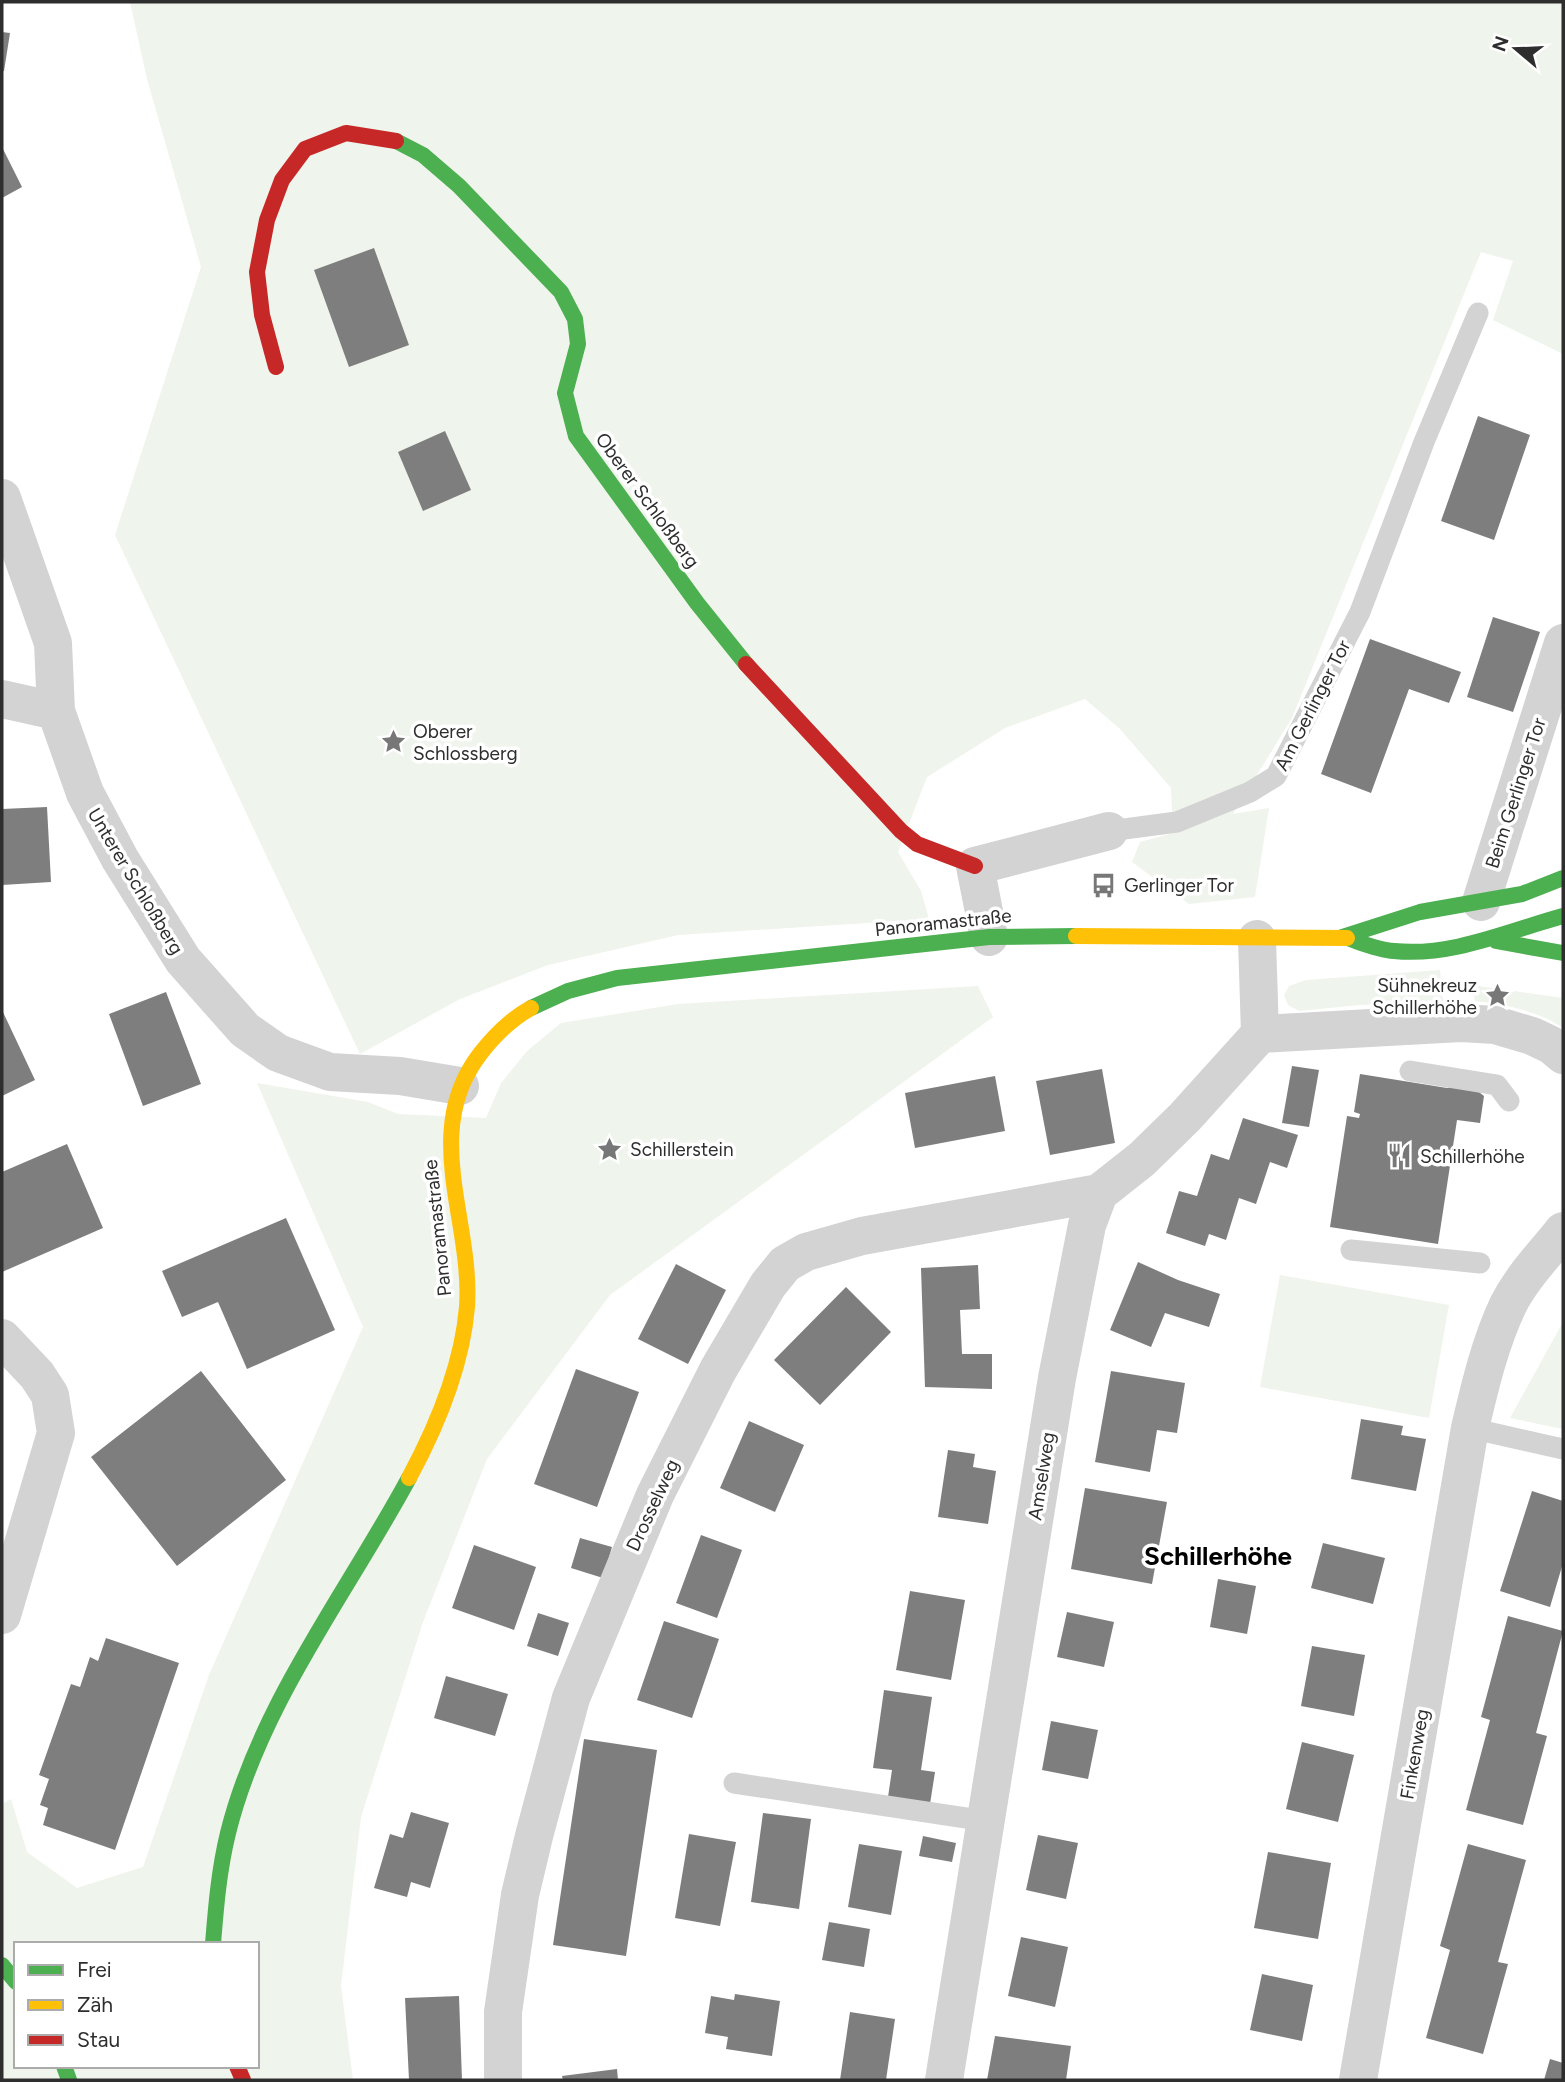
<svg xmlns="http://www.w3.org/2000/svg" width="1565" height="2082" viewBox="0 0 1565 2082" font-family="Figtree,sans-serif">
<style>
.green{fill:#eff4ec;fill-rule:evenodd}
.building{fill:#7e7e7e}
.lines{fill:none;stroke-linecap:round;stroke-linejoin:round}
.lane{stroke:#d3d3d3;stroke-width:21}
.street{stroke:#d3d3d3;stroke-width:38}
.fast{stroke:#4caf50;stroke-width:16}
.slow{stroke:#ffc107;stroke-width:16}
.jam{stroke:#c62828;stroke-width:16}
.labels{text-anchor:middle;stroke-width:7;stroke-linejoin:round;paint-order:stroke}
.street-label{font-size:19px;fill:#2e2e2e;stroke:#fff}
.poi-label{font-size:19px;fill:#2e2e2e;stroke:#fff;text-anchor:start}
.district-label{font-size:26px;font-weight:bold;fill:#000;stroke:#fff}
</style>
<rect width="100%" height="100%" fill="#fff"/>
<path class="green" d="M130,2h1433v352l-70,-34 20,-59 -32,-9 -189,466 -59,96 36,-6 -14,89 -66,7 -57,-42 8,-20 33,-9 -2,-45 -51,-59 -35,-30 -80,29 -78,49 -29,75 23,39 8,28 -251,16 -130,30 -88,34 -100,55 -245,-519 86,-268 -54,-188z
M1440,970l3,32 -84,3 -60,6 -11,-6 -4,-10 5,-9 17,-6z
M1471,985l92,13v30c-27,-18 -56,-23 -88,-27z
M978,986l15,31 -383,278 -123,164 -64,163 -62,195 -20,169 12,94h-351v-276l9,-5 16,53 50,36 66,-21 66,-192 154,-348 -106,-244 111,19 30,12 88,4 15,-35 26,-32 34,-28 117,-19zM16,1944h241v122h-241z
M1280,1275l169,30 -20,113 -169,-31z
M1563,1322v107l-53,-11z"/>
<path class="building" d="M2,32l8,1 -6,38h-2z
M2,147l20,40 -20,11z
M374,248l35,97 -60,22 -35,-97z
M1478,416l52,19 -36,105 -53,-19z
M445,431l26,59 -48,21 -25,-59z
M1493,617l47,15 -27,80 -46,-15z
M1370,639l91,33 -12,31 -40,-14 -38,104 -50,-19z
M47,807l4,75 -49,3v-76z
M166,992l35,92 -58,22 -34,-92z
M2,1010l33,70 -33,16z
M1292,1066l27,4 -10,57 -27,-4z
M1102,1069l13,74 -65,12 -14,-74z
M1360,1074l87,14 20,-5 17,13 -4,27 -23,-3 -19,124 -108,-17 17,-111 12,2 1,-4 -6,-2z
M995,1076l10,55 -90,17 -10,-55z
M1243,1118l55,17 -11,33 -17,-6 -14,42 -17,-6 -13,42 -17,-6 -4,12 -39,-13 13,-42 18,5 14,-42 18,6z
M67,1144l36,84 -101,44v-100z
M286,1218l49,112 -88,39 -29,-67 -36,15 -20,-46z
M1138,1262l40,18 42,14 -11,33 -44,-14 -14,34 -41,-17z
M676,1264l50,26 -38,74 -50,-25z
M978,1265l2,44 -20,1 2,44h30v35l-67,-2 -4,-119z
M846,1287l45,45 -71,73 -46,-45z
M576,1369l63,23 -42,115 -63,-23z
M201,1371l85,109 -109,86 -86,-109z
M1111,1371l74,12 -8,50 -20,-3 -7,42 -55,-10z
M1361,1419l42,7 -2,9 25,4 -10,52 -65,-12z
M749,1421l55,24 -29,67 -55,-24z
M948,1450l27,4 -2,13 23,4 -8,53 -50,-7z
M1085,1488l82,14 -15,82 -81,-15z
M1532,1491l31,10v62l-13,44 -50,-16z
M701,1535l41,15 -25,68 -41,-15z
M580,1538l32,9 -9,31 -32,-10z
M1323,1543l62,15 -12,46 -62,-16z
M474,1545l62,22 -22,63 -62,-22z
M1218,1579l38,7 -9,48 -37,-7z
M910,1591l55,9 -14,80 -55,-10z
M1067,1612l47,10 -10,45 -47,-10z
M538,1613l31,10 -11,33 -31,-10z
M1508,1616l55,15 -27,102 11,3 -24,89 -57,-15 24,-90 -9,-3z
M664,1621l55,18 -27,79 -55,-18z
M106,1638l73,25 -64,187 -72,-25 5,-17 -8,-3 9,-26 -10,-4 32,-91 9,3 10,-30 8,4z
M1312,1646l53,9 -11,61 -53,-10z
M446,1676l62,18 -13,42 -61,-18z
M884,1690l48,7 -11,73 14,2 -5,32 -42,-7 4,-27 -19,-2z
M1051,1721l47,9 -10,49 -46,-9z
M584,1739l73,11 -31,206 -73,-11z
M1302,1742l52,13 -16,67 -52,-13z
M411,1812l38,11 -19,65 -19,-6 -4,15 -33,-9 16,-54 13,4z
M763,1813l48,6 -12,90 -48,-7z
M689,1834l47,8 -16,84 -45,-8z
M1038,1835l40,8 -12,56 -40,-9z
M923,1836l33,7 -4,19 -33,-6z
M859,1844l43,7 -11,64 -43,-8z
M1468,1844l58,16 -28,102 10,2 -25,90 -57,-16 24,-88 -10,-4z
M1268,1852l63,11 -13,76 -64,-11z
M829,1922l41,7 -6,38 -42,-7z
M1021,1937l47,10 -13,60 -47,-11z
M1262,1974l51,11 -11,56 -52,-11z
M735,1994l45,7 -8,55 -46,-7 2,-12 -23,-4 6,-37 23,4z
M459,1996l3,84h-53l-4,-82z
M850,2012l45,7 -9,61h-46z
M995,2036l76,10 -5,34h-79z
M1550,2059l13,4v17h-19z
M617,2069l1,11h-55l-1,-4z"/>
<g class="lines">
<path class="lane" d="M1109,831l68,-9 73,-30 26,-16 84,-164 64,-170 54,-129
M1410,1071l87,14 12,16
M1351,1250l129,13
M1470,1428l93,21
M734,1783l252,38"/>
<path class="street" d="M2,498l51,145 3,68 29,82 35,66 63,101 62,70 33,23 52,19 70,4 60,10
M2,699l54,12
M1481,902l82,-259
M989,937l-14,-71 134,-35
M1260,1034l201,-11 34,2 37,11 19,9 12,10
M2,1338l35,37 13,20 6,38 -54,182
M503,2080v-68l17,-117 14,-59 37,-138 84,-203 63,-125 50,-85 17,-21 21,-12 56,-16 237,-43
M944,2080l113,-702 30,-153 12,-32 43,-34 43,-42 75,-83 -3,-95
M1358,2080l112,-652c10,-42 20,-85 38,-123 14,-28 36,-50 55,-74"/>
<path class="fast" d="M396,141l27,14 36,31 102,106 14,27 3,25 -13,49 11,43 121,167 49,61
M1342,937l78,-25 102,-18 41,-16
M1347,938c15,5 31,12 47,13 58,6 114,-20 169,-35
M1496,941l67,12
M531,1008l37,-17 49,-13 372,-41 87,-1
M213,1944c3,-38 6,-74 15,-111 32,-129 119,-240 181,-355
M2,1965l14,17
M64,2066l5,14"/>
<path class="slow" d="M1076,936l271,2
M409,1478c28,-52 53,-111 58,-171 6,-86 -47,-175 13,-253 14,-18 31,-35 51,-46"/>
<path class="jam" d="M276,367l-14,-52 -5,-43 10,-52 15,-40 23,-31 41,-16 50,8
M746,664l155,167 16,13 58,22
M237,2066l6,14"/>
</g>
<defs>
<symbol id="sight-bare" viewBox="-9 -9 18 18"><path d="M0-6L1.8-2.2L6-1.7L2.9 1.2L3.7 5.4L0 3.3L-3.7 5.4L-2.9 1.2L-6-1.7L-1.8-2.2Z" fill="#777" stroke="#fff" stroke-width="2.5" paint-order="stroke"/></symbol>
<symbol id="bus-bare" viewBox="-9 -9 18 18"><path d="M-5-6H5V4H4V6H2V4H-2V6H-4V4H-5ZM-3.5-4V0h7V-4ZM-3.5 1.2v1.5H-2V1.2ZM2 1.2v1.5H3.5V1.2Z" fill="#777" stroke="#fff" stroke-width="2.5" paint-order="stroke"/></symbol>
<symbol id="restaurant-bare" viewBox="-9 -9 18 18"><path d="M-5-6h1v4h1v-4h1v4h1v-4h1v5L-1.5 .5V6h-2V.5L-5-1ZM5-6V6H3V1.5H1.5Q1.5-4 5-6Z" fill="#777" stroke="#fff" stroke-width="2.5" paint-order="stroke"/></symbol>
</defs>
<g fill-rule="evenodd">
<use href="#sight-bare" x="376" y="724" width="35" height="35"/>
<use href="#bus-bare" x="1086" y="868" width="35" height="35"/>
<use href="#sight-bare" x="1480" y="978" width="35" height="35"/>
<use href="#sight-bare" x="592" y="1132" width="35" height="35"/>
<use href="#restaurant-bare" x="1382" y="1138" width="35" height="35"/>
</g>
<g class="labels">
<g class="street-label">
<text transform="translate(648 500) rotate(54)" y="7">Oberer Schloßberg</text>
<text transform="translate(1312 705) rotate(-63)" y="7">Am Gerlinger Tor</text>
<text transform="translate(1515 793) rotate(-72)" y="7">Beim Gerlinger Tor</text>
<text transform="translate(136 881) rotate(59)" y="7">Unterer Schloßberg</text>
<text transform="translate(943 922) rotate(-6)" y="7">Panoramastraße</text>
<text transform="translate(437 1228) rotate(-96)" y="7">Panoramastraße</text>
<text transform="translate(1041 1476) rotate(-81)" y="7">Amselweg</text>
<text transform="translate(652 1505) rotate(-65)" y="7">Drosselweg</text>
<text transform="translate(1414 1754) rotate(-80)" y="7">Finkenweg</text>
</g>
<g class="poi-label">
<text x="413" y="738">Oberer<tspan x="413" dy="22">Schlossberg</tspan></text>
<text x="1124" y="892">Gerlinger Tor</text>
<text x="1477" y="992" text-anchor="end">Sühnekreuz<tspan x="1477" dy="22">Schillerhöhe</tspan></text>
<text x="630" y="1156">Schillerstein</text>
<text x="1420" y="1163">Schillerhöhe</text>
</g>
<g class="district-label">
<text x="1218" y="1565">Schillerhöhe</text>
</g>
</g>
<rect width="1565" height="2082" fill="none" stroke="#2e2e2e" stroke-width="7"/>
<rect x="14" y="1942" width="245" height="126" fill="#ffffff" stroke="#ababab" stroke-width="2"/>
<rect x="28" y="1965" width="35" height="10" fill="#4caf50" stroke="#ababab" stroke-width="2"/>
<text x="77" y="1977" font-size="21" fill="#2e2e2e">Frei</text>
<rect x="28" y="2000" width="35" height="10" fill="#ffc107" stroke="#ababab" stroke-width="2"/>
<text x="77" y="2012" font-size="21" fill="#2e2e2e">Zäh</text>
<rect x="28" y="2035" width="35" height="10" fill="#c62828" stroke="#ababab" stroke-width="2"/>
<text x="77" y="2047" font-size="21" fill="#2e2e2e">Stau</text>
<g transform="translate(1516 49) rotate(289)" stroke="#ffffff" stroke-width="5" paint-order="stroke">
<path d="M0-5L12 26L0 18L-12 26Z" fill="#2e2e2e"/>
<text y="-10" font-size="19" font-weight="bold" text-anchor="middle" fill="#2e2e2e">N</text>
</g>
</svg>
